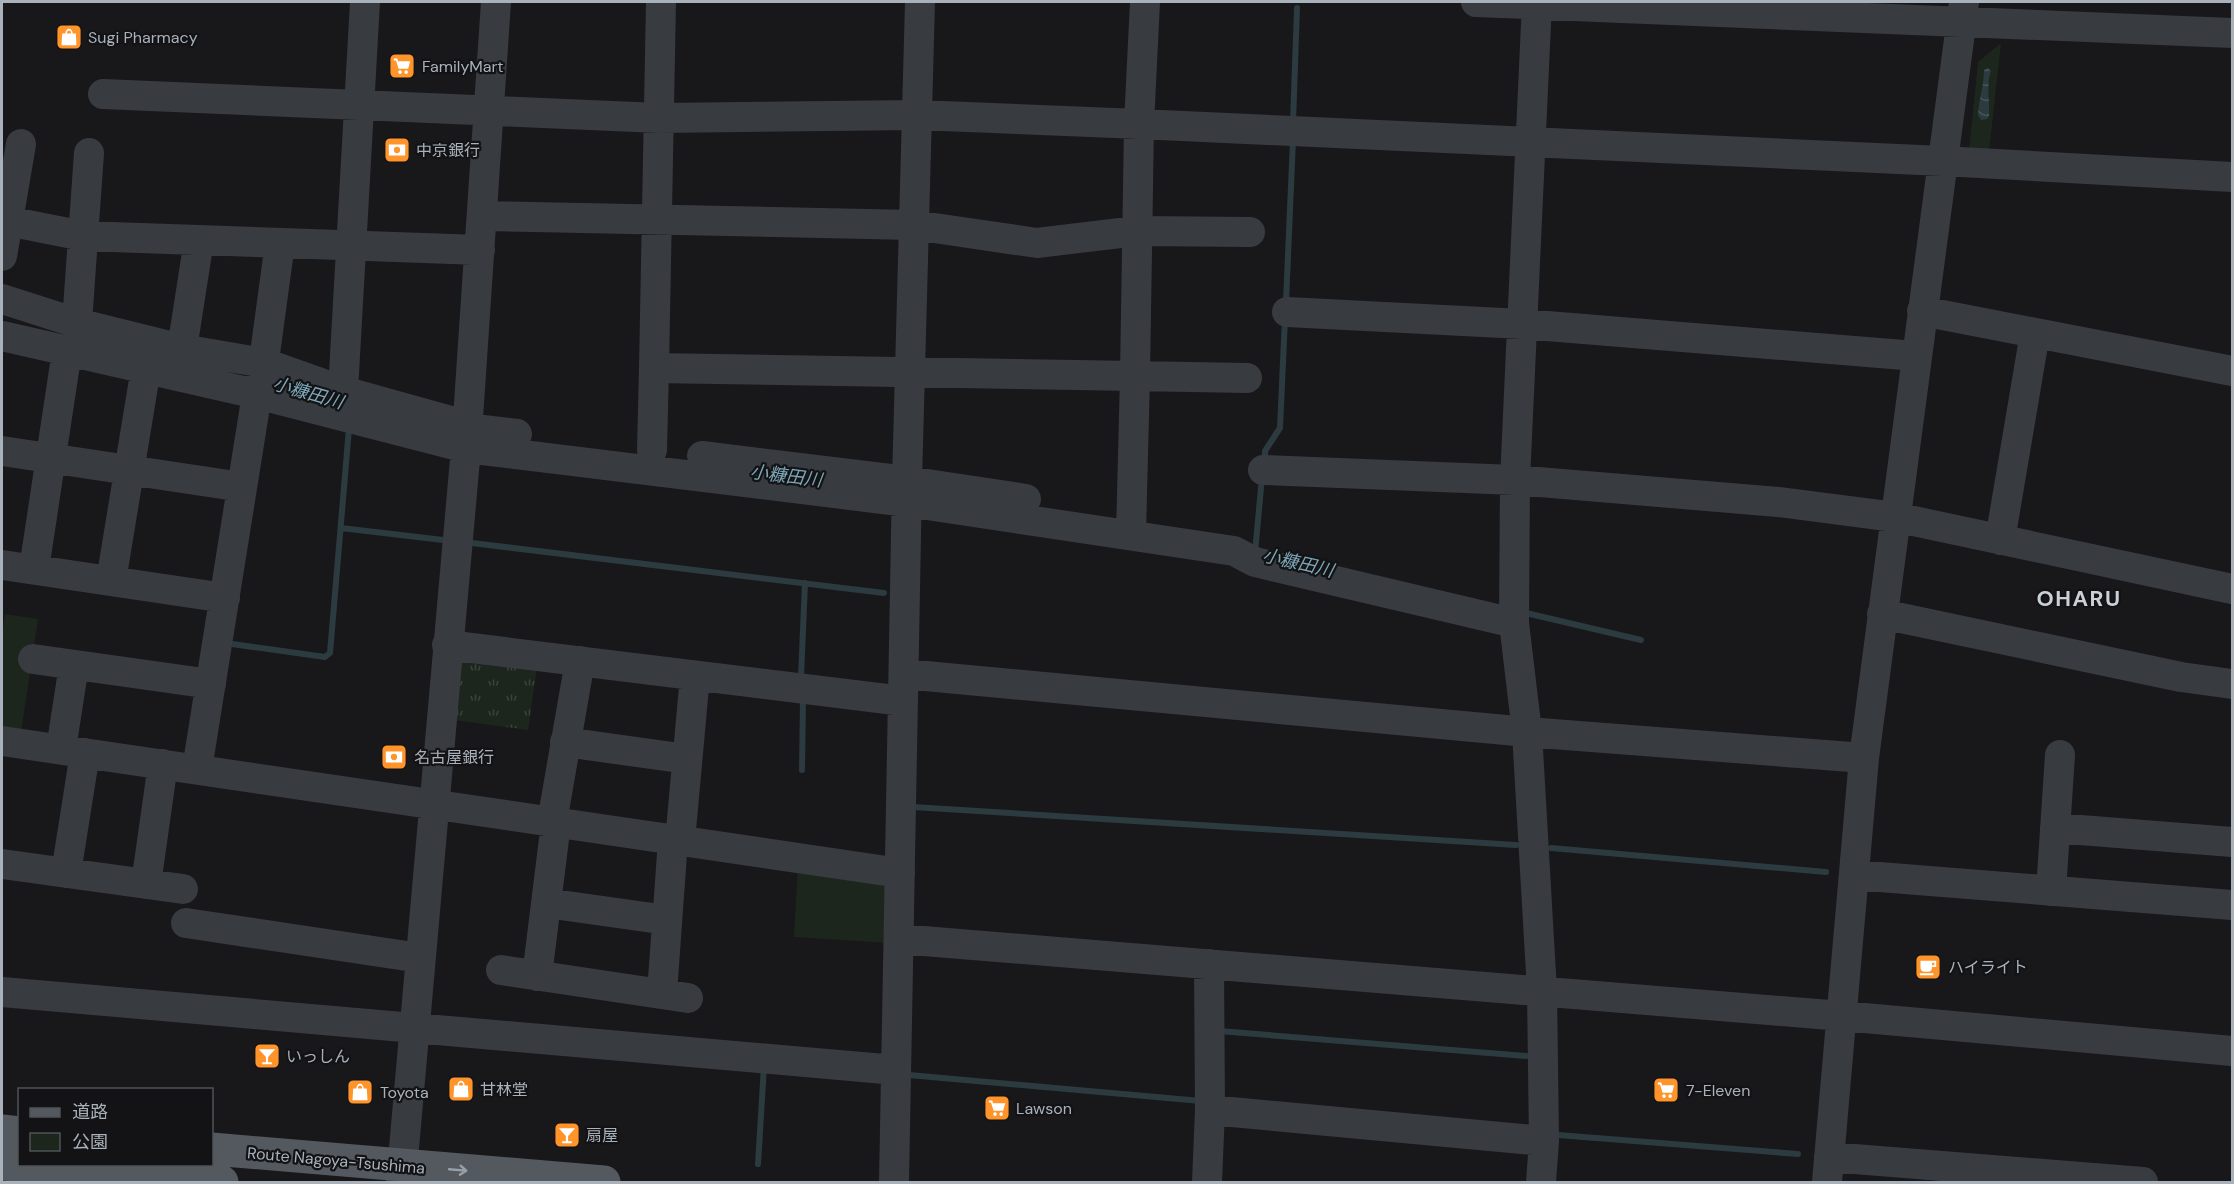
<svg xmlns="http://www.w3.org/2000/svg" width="2234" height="1184" viewBox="0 0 2234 1184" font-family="'DM Sans','Noto Sans JP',sans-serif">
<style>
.grass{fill:url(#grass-tufts)}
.green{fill:#1d261d}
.water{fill:url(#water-waves)}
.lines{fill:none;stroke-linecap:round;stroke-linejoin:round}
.stream{stroke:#2c3b40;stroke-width:6}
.minor{stroke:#383b40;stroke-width:30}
.major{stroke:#54585f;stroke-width:33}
.oneway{stroke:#98a0a9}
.labels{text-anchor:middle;stroke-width:4.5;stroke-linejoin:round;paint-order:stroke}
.poi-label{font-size:16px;fill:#a9b2bb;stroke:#131315;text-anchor:start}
.street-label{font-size:16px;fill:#a9b2bb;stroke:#131315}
.water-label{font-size:18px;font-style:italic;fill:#7da7b9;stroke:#131315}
.district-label{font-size:22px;font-weight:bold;letter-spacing:1.5px;fill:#cad0d7;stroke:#131315}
</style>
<defs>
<pattern id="grass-tufts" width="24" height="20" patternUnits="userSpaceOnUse" patternTransform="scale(1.5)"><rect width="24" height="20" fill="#1d261d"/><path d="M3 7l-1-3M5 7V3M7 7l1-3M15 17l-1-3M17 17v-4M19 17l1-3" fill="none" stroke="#3b433c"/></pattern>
<pattern id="water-waves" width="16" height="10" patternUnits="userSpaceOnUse" patternTransform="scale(1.5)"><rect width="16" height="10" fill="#2c3b40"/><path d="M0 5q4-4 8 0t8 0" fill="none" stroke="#48555a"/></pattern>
</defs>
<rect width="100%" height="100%" fill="#18181a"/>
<path class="grass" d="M459,661l78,6 -9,63 -73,-10z"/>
<path class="green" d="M2001,43l-12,109 -20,-2 9,-88z
M5,614l33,5 -17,114 -19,-3v-93z
M798,865l88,13 3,65 -95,-6z"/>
<path class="water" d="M1988,68l3,3c-5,12 -1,30 -2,45l-2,3 -6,1 -3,-5c1,-16 6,-30 6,-45z"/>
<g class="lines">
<path class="stream" d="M1296,122h-3l4,-114
M1286,302l7,-162
M1265,462v-11l15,-23 5,-110
M341,528l102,12
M472,543l412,50
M1255,553l7,-76
M1526,613l115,27
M232,644l93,13 5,-4 19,-225
M801,677l4,-94
M802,770l1,-71
M913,804v3l603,38
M1551,848l275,24
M1219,1031l307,25
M909,1075l292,26
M1558,1135l240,19
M758,1164l6,-98"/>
<path class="minor" d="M661,2l-7,366 481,8 4,-252 6,-122
M1476,2l756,31
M1537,2l-22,478 -1,143 13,109 15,259 2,150 -3,41
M103,94l556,24 258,-3 222,9 803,37 290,16
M21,144l-13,77 75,15 397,14
M483,216l431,9 123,18 100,-12 113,1
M2,256l6,-35
M2,299l75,24 105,26 82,14 79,28 140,39 34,4
M1922,311l310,60
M1287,312l235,12 394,32
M77,323l12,-170
M2,336l255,58 209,54 441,54 327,49 21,11 259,61
M182,349l17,-109
M261,383l19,-140
M343,391l22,-389
M652,450l2,-82
M2,451l240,36
M702,456l205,25 119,18
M1263,470l252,10 263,22 117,15 337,72
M1131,534l4,-158 112,2
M2000,540l35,-207
M2,565l223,33
M34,569l33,-218
M111,581l35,-213
M1882,614l299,63 51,7
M447,645l456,56
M33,659l178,25
M904,674l623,58 337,26
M2,741l898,132
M565,742l122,17
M61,749l13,-84
M197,769l60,-375
M552,822l28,-161
M2055,828l177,14
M680,841l15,-165
M2,864l181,25
M66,873l19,-120
M1854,875l378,30
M146,884l17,-120
M2051,891l9,-136
M546,903l121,17
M186,923l234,35
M899,939l943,77 390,35
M501,970l187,28
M537,976l19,-153
M2,992l894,78
M662,993l11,-153
M1210,1110l334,31
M1829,1157l314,25
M401,1182l65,-734 30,-446
M894,1182l13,-701 13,-479
M1207,1182l3,-72 -1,-146
M1827,1182l37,-424 100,-756"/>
<path class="major" d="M2,1131l18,2
M212,1149l392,33
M2,1164l220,18"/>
</g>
<defs><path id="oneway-shaft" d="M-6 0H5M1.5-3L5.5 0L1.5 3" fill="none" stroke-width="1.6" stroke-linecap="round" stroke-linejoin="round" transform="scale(1.5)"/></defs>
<use class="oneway" href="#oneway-shaft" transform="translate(458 1170) rotate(5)"/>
<defs>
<symbol id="shop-square" viewBox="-11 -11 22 22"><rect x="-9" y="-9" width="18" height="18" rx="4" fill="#ff942b" stroke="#131315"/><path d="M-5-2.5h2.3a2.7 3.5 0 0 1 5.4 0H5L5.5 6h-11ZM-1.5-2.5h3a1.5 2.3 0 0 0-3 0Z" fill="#fff"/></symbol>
<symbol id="supermarket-square" viewBox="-11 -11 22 22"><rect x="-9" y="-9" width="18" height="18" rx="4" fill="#ff942b" stroke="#131315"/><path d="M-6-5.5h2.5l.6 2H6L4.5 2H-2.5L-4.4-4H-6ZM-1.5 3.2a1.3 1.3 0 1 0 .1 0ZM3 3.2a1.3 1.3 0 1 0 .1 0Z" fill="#fff"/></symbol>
<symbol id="bank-square" viewBox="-11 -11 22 22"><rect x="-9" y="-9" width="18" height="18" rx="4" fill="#ff942b" stroke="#131315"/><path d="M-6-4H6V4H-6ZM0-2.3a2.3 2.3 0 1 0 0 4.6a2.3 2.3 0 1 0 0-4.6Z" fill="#fff"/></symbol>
<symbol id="cafe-square" viewBox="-11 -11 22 22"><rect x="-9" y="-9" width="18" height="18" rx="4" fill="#ff942b" stroke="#131315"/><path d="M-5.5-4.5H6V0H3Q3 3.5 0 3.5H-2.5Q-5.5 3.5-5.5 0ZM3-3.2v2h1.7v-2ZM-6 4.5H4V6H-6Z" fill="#fff"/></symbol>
<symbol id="bar-square" viewBox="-11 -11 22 22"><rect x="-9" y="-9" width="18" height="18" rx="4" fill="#ff942b" stroke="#131315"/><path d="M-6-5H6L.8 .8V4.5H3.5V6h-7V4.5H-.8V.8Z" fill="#fff"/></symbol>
</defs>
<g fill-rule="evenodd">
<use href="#shop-square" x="54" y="22" width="30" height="30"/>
<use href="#supermarket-square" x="387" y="51" width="30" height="30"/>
<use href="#bank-square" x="382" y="135" width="30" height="30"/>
<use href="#bank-square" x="379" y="742" width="30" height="30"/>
<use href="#cafe-square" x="1913" y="952" width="30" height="30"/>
<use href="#bar-square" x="252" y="1041" width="30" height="30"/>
<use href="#shop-square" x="446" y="1074" width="30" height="30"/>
<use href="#supermarket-square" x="1651" y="1075" width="30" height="30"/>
<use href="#shop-square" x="345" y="1077" width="30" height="30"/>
<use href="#supermarket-square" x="982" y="1093" width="30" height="30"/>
<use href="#bar-square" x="552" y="1120" width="30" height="30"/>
</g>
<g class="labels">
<g class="poi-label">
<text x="88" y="43">Sugi Pharmacy</text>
<text x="422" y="72">FamilyMart</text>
<text x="416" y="156">中京銀行</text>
<text x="414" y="763">名古屋銀行</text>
<text x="1948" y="973">ハイライト</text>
<text x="286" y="1062">いっしん</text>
<text x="480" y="1095">甘林堂</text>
<text x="1686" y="1096">7-Eleven</text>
<text x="380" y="1098">Toyota</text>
<text x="1016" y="1114">Lawson</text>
<text x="586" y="1141">扇屋</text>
</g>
<g class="street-label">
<text transform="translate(336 1160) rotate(5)" y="6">Route Nagoya-Tsushima</text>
</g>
<g class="water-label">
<text transform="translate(308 393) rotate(16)" y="6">小糠田川</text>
<text transform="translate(786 476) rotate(7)" y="6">小糠田川</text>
<text transform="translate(1298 563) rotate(13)" y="6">小糠田川</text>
</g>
<g class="district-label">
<text x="2079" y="606">OHARU</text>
</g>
</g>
<rect width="2234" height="1184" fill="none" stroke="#a9b2bb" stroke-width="6"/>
<rect x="18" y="1088" width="195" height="78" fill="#131315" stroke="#4f5357" stroke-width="1.5"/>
<rect x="30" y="1108" width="30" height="9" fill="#54585f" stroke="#4f5357" stroke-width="1.5"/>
<text x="72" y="1118" font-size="18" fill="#a9b2bb">道路</text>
<rect x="30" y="1133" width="30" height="18" fill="#1d261d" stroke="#4f5357" stroke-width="1.5"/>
<text x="72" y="1148" font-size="18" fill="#a9b2bb">公園</text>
</svg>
